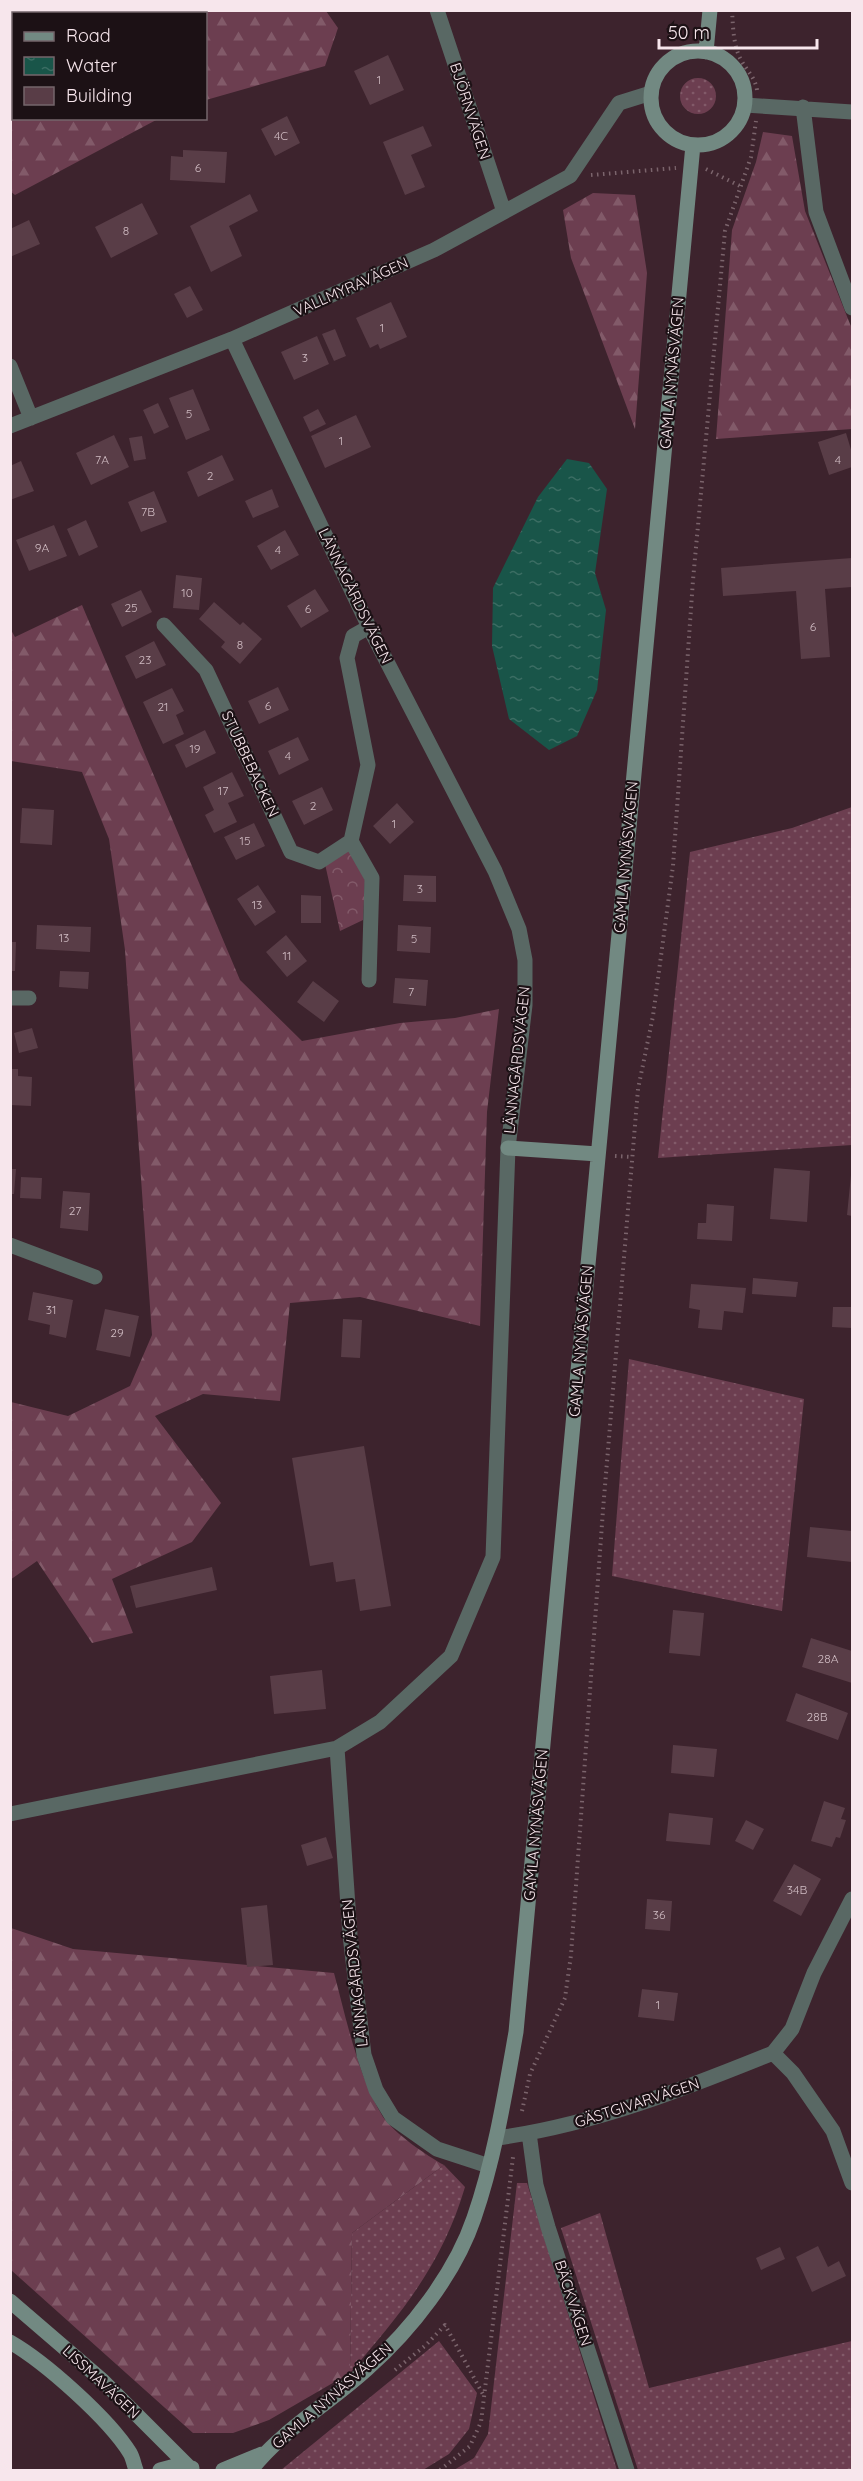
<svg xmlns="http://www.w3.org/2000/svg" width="863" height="2481" viewBox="0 0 863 2481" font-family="Quicksand,sans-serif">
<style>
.grass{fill:url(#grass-dots)}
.forest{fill:url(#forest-firs)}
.park{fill:url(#park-crowns)}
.water{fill:url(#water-ripples)}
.building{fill:#593d47}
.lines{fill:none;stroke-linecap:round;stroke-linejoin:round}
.path{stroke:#7b646c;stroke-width:4;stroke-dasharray:1.5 4.5;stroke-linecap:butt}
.street{stroke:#596864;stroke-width:15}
.secondary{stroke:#728982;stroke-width:15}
.labels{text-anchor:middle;stroke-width:4.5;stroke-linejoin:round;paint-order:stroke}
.number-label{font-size:12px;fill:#d0bcc3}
.street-label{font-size:15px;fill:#f7e6ec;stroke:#1c1115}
</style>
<defs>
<pattern id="grass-dots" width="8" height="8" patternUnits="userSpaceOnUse" patternTransform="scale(1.5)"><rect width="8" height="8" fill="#6c3e50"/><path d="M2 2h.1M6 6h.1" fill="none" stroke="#825a69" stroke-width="1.8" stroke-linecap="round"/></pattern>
<pattern id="forest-firs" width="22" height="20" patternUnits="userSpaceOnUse" patternTransform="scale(1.5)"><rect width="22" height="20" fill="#6c3e50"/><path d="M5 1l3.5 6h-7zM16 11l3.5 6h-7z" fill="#825a69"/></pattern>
<pattern id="park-crowns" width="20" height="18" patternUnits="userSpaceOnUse" patternTransform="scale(1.5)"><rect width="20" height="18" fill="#6c3e50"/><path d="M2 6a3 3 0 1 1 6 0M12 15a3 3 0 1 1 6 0" fill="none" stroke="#825a69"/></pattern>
<pattern id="water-ripples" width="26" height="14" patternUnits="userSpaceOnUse" patternTransform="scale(1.5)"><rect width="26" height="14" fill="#195549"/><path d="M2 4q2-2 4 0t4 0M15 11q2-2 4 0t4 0" fill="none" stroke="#3b6d63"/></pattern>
</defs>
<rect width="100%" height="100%" fill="#3d232d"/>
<path class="grass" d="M680 96a18 18 0 1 1 36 0a18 18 0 1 1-36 0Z
M852,807v338l-194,13 32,-306 102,-24z
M629,1359l175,40 -22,212 -170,-35z
M444,2165l21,22c-23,78 -63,125 -115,186l2,-140z
M517,2183h10l90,287h-163l20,-12 14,-24z
M600,2213l49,175 203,-47v129h-214l-77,-242z
M439,2341l38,52 -8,36 -20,25 -26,16h-142z"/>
<path class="forest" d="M33,10l293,1 12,17 -13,38 -119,34v-86l-174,-1z
M13,64l1,54 144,1 -143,76 -5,-4v-118z
M763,132l29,4 13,75 47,118v100l-136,10 16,-209 24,-68z
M593,193l42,2 12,78 -12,156 -64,-171 -8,-48z
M82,605l158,375 62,61 98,-18 55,-5 44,-9 -12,103 -7,214 -120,-29 -70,6 -10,98 -77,-7 -48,22 66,87 -29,39 -80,37 21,54 -41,10 -55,-82 -27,19 1,-178 57,14 62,-30 22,-51 -27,-385 -16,-111 -27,-67 -71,-11v-131l4,7z
M11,1928l62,21 261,24c12,45 24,103 49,144 11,16 44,39 61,48l-92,68 -2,140 -81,47 -36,13h-40l-182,-163z"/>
<path class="park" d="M349,850l16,30 -2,40 -23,11 -15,-67z"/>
<path class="water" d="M567,459l22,4 18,26 -12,84 11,37 -9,80 -20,46 -28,14 -40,-31 -17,-73 1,-58 45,-91z"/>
<path class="building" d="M388,55l16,35 -34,15 -16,-34z
M287,116l13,27 -25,13 -14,-27z
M423,126l9,20 -21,9 14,32 -20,8 -22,-53z
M183,150l44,2 -2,31 -55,-3 1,-24 12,1z
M250,194l8,17 -29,15 13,30 -31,16 -21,-46z
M142,203l16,31 -47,24 -16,-31z
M29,220l11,24 -30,13v-28z
M190,286l13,24 -16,8 -13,-24z
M391,302l16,35 -27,12 -2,-5 -8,4 -14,-30z
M335,329l11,27 -12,5 -12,-27z
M317,336l12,28 -35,16 -13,-28z
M193,389l17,41 -24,10 -17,-42z
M158,403l11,24 -15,7 -11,-24z
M318,409l8,15 -16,8 -7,-15z
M356,415l15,32 -46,21 -14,-32z
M846,433l6,20v14l-23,8 -11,-33z
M114,435l15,32 -38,18 -15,-32z
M142,436l4,23 -12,2 -5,-23z
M222,455l12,25 -36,17 -11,-25z
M21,461l13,30 -24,9v-34z
M272,489l7,18 -26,11 -8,-17z
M154,491l13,31 -26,10 -13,-30z
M86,520l12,27 -19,9 -12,-27z
M54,525l13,31 -38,15 -13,-31z
M285,530l14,25 -28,15 -14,-24z
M852,558v29l-27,2 5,68 -29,2 -5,-68 -73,5 -2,-28z
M176,575l26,3 -3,32 -26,-2z
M315,589l14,22 -28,17 -14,-22z
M141,590l11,22 -30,15 -11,-23z
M214,602l26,23 3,-3 19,17 -22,25 -19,-17 4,-5 -26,-23z
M154,641l12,24 -30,14 -11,-23z
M278,687l11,23 -30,14 -11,-23z
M172,688l12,23 -8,4 8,19 -21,10 -20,-42z
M205,730l11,23 -30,15 -11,-23z
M298,737l11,23 -30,15 -11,-24z
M232,772l12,24 -16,7 9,19 -23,11 -9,-18 9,-5 -11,-23z
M322,787l11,23 -29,15 -12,-24z
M397,803l17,19 -24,22 -17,-18z
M22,808l32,2 -2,35 -32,-2z
M254,823l11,23 -29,14 -12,-23z
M404,875l32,1v26l-33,-1z
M258,885l18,27 -21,14 -18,-27z
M301,895l20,1v27h-20z
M37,925l54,2 -1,25 -54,-3z
M398,925l33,2 -1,26 -33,-2z
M286,935l21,26 -20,16 -21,-25z
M10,942h6l-1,29h-5z
M60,971l29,1 -1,17 -29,-2z
M395,978l33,2 -2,26 -33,-3z
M313,981l26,20 -15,21 -27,-20z
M32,1028l6,20 -19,5 -5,-20z
M10,1069h8v7l14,1 -1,29 -21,-1z
M774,1168l36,3 -3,51 -37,-3z
M10,1169h6l-2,25h-4z
M851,1175h1v41l-5,-1z
M21,1177l21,1 -1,21 -21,-1z
M63,1191l27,2 -2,38 -28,-3z
M707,1204l27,2 -2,35 -35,-2 1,-16h8z
M753,1278l45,4 -2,15 -44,-3z
M691,1284l55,4 -3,25 -19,-2 -2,19 -24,-2 2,-18 -11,-2z
M33,1292l40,8 -7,38 -17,-4 1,-9 -22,-5z
M833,1307h19v21l-20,-1z
M105,1309l34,7 -9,41 -34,-7z
M343,1319l19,1 -2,38 -19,-1z
M364,1446l27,160 -31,5 -5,-32 -19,3 -3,-20 -23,4 -18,-108z
M810,1527l42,4v31l-45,-5z
M212,1567l5,23 -81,18 -6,-22z
M673,1610l31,3 -4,43 -31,-3z
M811,1638l41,13v32l-50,-16z
M322,1670l4,39 -52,5 -4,-38z
M796,1693l52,20 -10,27 -52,-19z
M673,1745l44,4 -3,28 -43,-4z
M824,1801l21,7 -4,11 5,1 -6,18 -4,-1 -4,10 -21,-6z
M669,1813l44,5 -3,27 -44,-4z
M746,1820l18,9 -11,21 -18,-9z
M326,1837l7,21 -26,8 -6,-21z
M794,1864l27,15 -20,37 -28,-15z
M647,1899l25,2 -2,30 -25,-2z
M267,1905l6,60 -26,2 -6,-59z
M642,1989l36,4 -4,28 -36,-4z
M818,2246l10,21 11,-6 7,15 -34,16 -16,-35z
M780,2247l5,12 -24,11 -5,-12z"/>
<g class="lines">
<path class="path" d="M732,10c1,16 1,35 9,50 6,11 14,17 16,30
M706,169l34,17
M591,175l85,-7
M615,1156l17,1
M522,2111l8,-37 35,-76 6,-43 32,-445 35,-421 15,-73 20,-150 20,-286 32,-349 26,-74 5,-36
M395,2370l31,-25 19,-20 39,71
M440,2470l30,-24 11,-24 32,-265"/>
<path class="street" d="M437,10l67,202
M745,105l107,7
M803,107l13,105 36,96
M10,366l21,52
M10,426l222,-87 202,-89 136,-74 49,-73 32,-10
M164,625l42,45 85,182 28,10 32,-21 21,37 -3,102
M351,841l17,-76 -21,-107 6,-22 16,-9
M10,998h19
M10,1245l85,32
M337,1748l13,187 14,120 12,35 17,28 44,31 52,17
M10,1814l327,-66 43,-26 71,-66 42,-99 15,-409 17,-143v-45l-6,-31 -24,-58 -126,-244 -137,-288
M773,2053l19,-24 22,-56 38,-74
M773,2053l20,20 40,58 19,52
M529,2133l7,52 12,42 79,243
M497,2138c96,-13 187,-49 276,-85"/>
<path class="secondary" d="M651 98a47 47 0 1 1 94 0a47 47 0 1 1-94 0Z
M706,52l4,-42
M508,1148l90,6
M10,2301l93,80 86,86
M10,2342c35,20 99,77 120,111 3,5 4,12 6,17
M160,2470l15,-4 17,2
M223,2470l39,-16
M251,2470c31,-40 79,-67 116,-101 44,-39 88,-95 107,-151 21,-61 31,-124 42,-186l177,-1887"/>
</g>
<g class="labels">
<g class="number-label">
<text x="379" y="84">1</text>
<text x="281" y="140">4C</text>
<text x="198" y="172">6</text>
<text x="126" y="235">8</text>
<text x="382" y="332">1</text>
<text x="305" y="362">3</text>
<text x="189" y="418">5</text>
<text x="341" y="445">1</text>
<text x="102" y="464">7A</text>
<text x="838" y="464">4</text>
<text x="210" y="480">2</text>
<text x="148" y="516">7B</text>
<text x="42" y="552">9A</text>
<text x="278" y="554">4</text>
<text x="187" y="597">10</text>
<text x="131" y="612">25</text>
<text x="308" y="613">6</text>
<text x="813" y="631">6</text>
<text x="240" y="649">8</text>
<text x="145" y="664">23</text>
<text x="268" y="710">6</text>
<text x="163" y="711">21</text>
<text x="195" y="753">19</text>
<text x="288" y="760">4</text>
<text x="223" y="795">17</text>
<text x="313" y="810">2</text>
<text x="394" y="828">1</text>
<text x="245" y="845">15</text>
<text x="420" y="893">3</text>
<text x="257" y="909">13</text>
<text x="64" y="942">13</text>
<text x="414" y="943">5</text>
<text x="287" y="960">11</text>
<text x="411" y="996">7</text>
<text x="75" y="1215">27</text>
<text x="51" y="1314">31</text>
<text x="117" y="1337">29</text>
<text x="828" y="1663">28A</text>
<text x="817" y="1721">28B</text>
<text x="797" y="1894">34B</text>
<text x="659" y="1919">36</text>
<text x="658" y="2009">1</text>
</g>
<g class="street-label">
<text transform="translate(470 111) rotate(72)" y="5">BJÖRNVÄGEN</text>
<text transform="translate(351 287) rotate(-24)" y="5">VALLMYRAVÄGEN</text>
<text transform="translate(672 373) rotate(-85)" y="5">GAMLA NYNÄSVÄGEN</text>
<text transform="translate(355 596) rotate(64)" y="5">LÄNNAGÅRDSVÄGEN</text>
<text transform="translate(250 764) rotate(65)" y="5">STUBBEBACKEN</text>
<text transform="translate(626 857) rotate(-85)" y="5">GAMLA NYNÄSVÄGEN</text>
<text transform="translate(517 1060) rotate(-84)" y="5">LÄNNAGÅRDSVÄGEN</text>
<text transform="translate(581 1341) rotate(-85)" y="5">GAMLA NYNÄSVÄGEN</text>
<text transform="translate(536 1825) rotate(-85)" y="5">GAMLA NYNÄSVÄGEN</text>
<text transform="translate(355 1973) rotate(-96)" y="5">LÄNNAGÅRDSVÄGEN</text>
<text transform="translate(637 2103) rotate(-18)" y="5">GÄSTGIVARVÄGEN</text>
<text transform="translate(573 2303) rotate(72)" y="5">BÄCKVÄGEN</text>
<text transform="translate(101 2382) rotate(43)" y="5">LISSMAVÄGEN</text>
<text transform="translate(332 2396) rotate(-41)" y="5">GAMLA NYNÄSVÄGEN</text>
</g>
</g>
<rect width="863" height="2481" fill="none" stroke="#f7e6ec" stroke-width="24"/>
<rect x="12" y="12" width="195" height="108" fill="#1c1115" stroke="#74666b" stroke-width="1.5"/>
<rect x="24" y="32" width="30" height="9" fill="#728982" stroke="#74666b" stroke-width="1.5"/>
<text x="66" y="42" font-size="18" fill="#f7e6ec">Road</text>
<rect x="24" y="57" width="30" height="18" fill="url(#water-ripples)" stroke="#74666b" stroke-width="1.5"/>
<text x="66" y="72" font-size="18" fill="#f7e6ec">Water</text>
<rect x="24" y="87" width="30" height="18" fill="#593d47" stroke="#74666b" stroke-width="1.5"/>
<text x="66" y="102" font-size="18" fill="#f7e6ec">Building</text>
<path d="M659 39v9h158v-9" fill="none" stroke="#f7e6ec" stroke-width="3"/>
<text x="668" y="39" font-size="18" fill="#f7e6ec" stroke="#1c1115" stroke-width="4.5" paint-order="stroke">50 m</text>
</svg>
